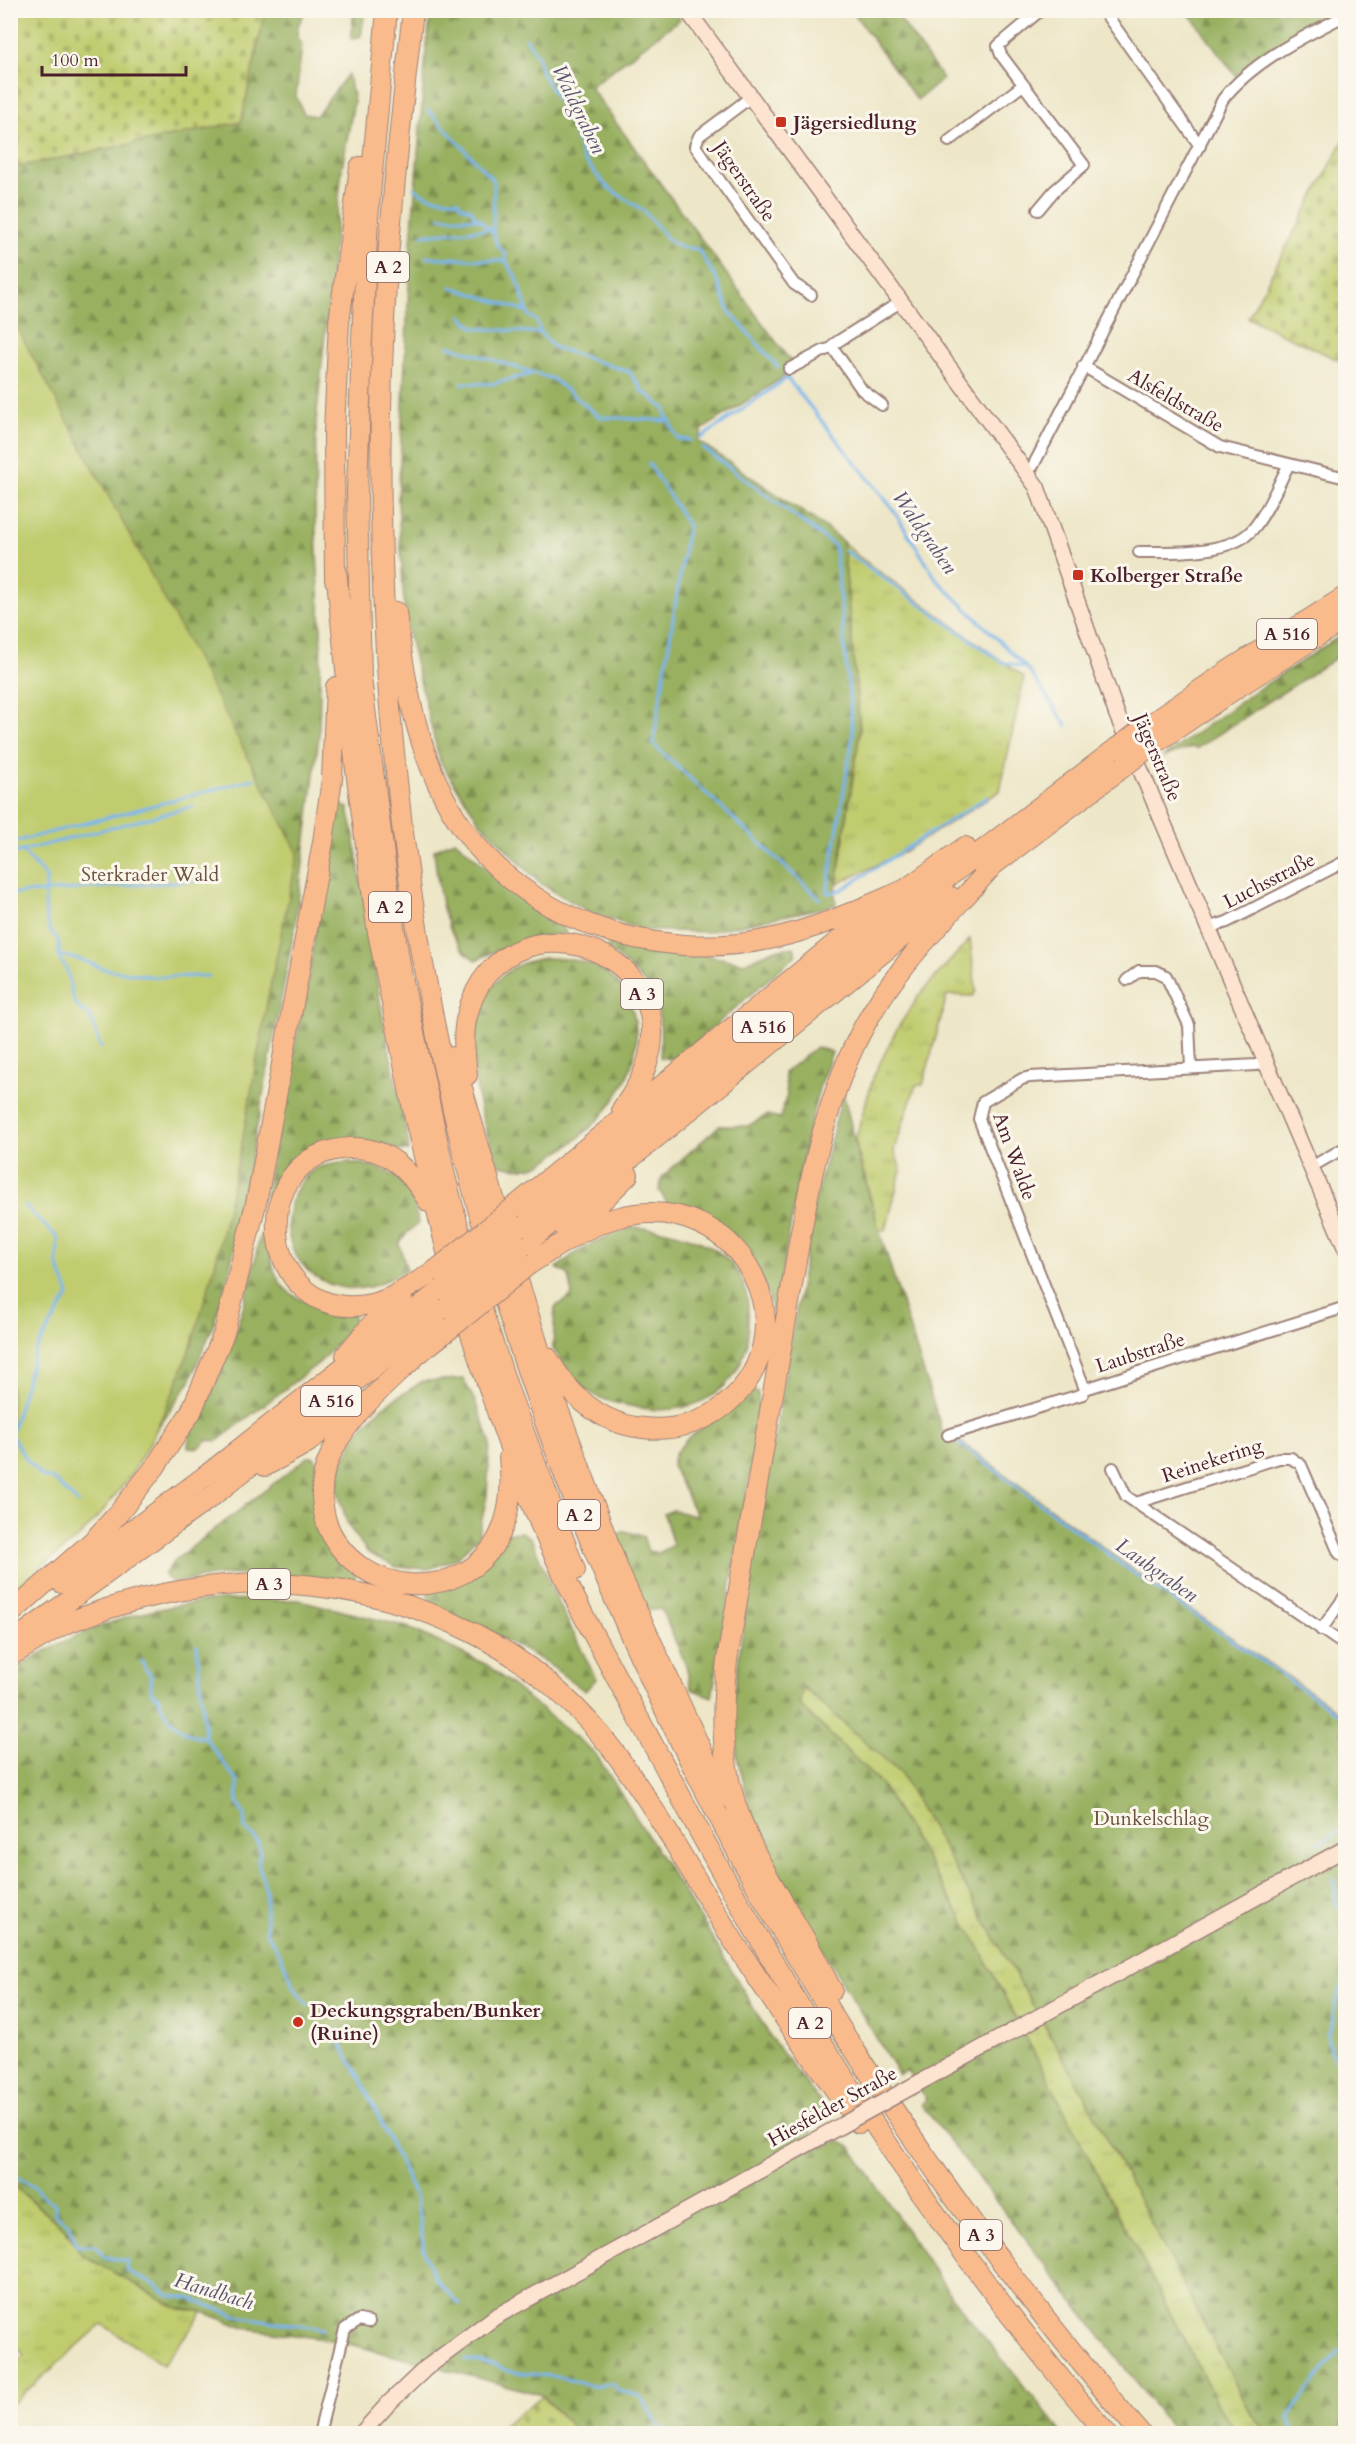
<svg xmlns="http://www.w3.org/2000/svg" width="1356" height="2444" viewBox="0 0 1356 2444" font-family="Cardo,serif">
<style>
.grass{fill:url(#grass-tufts);stroke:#85764c;stroke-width:1.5}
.forest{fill:url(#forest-firs);stroke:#716846;stroke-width:1.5}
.cemetery{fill:url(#cemetery-stones);stroke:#85764c;stroke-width:1.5}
.park{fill:#c0cc6e;stroke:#85764c;stroke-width:1.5}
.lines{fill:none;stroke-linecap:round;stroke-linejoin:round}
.stream{stroke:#7cb6ed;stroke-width:3}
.street-casing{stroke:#9c8279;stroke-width:14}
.secondary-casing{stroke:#9c8279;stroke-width:18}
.highway-casing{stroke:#9c8279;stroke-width:22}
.street{stroke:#fff;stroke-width:10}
.secondary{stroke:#fde4d1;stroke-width:15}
.highway{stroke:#fabb8c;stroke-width:20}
.secondary-bridge-casing{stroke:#9c8279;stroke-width:18;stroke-linecap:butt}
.highway-bridge-casing{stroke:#9c8279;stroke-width:22;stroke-linecap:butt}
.secondary-bridge{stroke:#fde4d1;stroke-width:15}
.highway-bridge{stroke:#fabb8c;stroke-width:20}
.poi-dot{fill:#c8321e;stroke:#fbf7ec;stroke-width:2}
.labels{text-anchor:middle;stroke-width:6;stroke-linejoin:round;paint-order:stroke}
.shield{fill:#fbf7ec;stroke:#7f6065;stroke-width:1.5}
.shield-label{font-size:18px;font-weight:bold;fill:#4a1f2b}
.poi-label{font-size:20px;font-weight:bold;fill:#4a1f2b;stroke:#fbf7ec;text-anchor:start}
.street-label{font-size:20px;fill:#4a1f2b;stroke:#fbf7ec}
.park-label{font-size:20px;fill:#6d533f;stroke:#fbf7ec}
.water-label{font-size:21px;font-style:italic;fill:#5c546f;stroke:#fbf7ec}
</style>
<defs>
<pattern id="grass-tufts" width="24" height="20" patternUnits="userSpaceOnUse" patternTransform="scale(1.5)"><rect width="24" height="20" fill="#c0cc6e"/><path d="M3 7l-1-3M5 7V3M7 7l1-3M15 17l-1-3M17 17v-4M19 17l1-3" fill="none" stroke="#a6af5f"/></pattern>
<pattern id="forest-firs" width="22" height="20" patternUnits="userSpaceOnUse" patternTransform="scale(1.5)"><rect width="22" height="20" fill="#98b061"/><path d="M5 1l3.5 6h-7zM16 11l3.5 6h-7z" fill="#7e8f50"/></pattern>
<pattern id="cemetery-stones" width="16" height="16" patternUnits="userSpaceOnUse" patternTransform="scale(1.5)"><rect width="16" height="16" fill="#c0cc6e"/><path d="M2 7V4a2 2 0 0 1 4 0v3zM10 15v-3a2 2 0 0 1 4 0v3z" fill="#a6af5f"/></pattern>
</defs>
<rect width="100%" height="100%" fill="#fbf7ec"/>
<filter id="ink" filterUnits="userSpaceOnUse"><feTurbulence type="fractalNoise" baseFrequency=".0167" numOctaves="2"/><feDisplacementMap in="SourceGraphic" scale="12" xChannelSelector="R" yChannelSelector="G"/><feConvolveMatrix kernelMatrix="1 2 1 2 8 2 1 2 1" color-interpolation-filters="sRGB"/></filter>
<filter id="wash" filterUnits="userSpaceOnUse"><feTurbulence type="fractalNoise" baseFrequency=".008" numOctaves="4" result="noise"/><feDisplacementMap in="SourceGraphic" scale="24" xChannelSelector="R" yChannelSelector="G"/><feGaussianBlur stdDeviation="1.35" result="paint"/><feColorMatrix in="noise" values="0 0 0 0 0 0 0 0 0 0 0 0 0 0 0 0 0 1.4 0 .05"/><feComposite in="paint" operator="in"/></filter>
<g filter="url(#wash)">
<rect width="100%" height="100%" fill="#ede6c7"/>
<path class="grass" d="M843,542l15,14 166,121 -24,114 -98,62 -65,31 23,-153z
M970,939l6,52 -3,5 -26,-1 -24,90h-7l-22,65 7,20 -15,60h-7l-24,-90 19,-65 23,-46 23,-35z
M803,1687l98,87 176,308 175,333 15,18h-29l-16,-20 -248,-475 -93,-154 -82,-80z
M10,2183l56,47 15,24 96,54 26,4 -40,53 -61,-41 -91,81v-38l13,-12 -13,-16z"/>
<path class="forest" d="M265,11h40l-7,15 -1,9 5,10 -6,51 8,18 12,2 32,-42 6,27 -12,66 -26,255 -1,92 6,116 -2,105 -24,191 -65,343 -17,57 -23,55 -54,78 -125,126v-1417l229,-46z
M354,11h11l-4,25 -10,3z
M431,11h243l6,8 -90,68 206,282 -93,60 -5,12 127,86 18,15 17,189 -25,162 1,12 -129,27 -65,-2 -54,-19 -49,-28 -59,-61 -40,-60 -35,-141 -7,-119 13,-258 15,-192z
M852,11h50l-5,4 46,64 -26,21z
M1187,11h158v11l-9,-9 -42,21 -58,42z
M1345,633v19l-149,97 -4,-2 -29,10 88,-63z
M341,805l7,3 6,29 29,182 26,126 -1,6 -10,-1 -17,-7 -90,27 -20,30 -5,-5 1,-11 41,-203 24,-160 3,-14z
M455,840l87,76 21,11 3,6c-33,3 -61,13 -90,27 -34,-19 -38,-75 -42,-110z
M611,940l64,17 24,-3 46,9 28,-13 21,-3 2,8 -115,100 -12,4 -9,-2c4,-60 -9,-72 -53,-109z
M545,958c19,0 40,1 57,12 37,23 42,72 24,109 -14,30 -40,56 -67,73 -9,6 -21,16 -32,16 -9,1 -19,-2 -28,-3 -24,-52 -45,-152 8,-193 11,-9 25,-12 38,-14z
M816,1047l16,5 -13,36 -13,53 -30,164 -4,7c-6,-37 -31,-81 -67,-97 -11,-4 -25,-6 -36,-9l-10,-16 3,-13 57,-51h29l19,-11 13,3 7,-23 -3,-22z
M843,1092l16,67 20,71 64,204 6,-1 194,144 202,139v717h-78l-15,-18 -175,-333 -176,-308 -98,-87 -4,17 82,80 93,154 248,474 16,21h-62l-7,-8 -248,-321 5,-5 -19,-29 -8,5 -108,-177 -24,-50 -19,-48 -11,-43 -4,-55 14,-105 67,-391z
M347,1162c43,5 66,15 71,62l-11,9 -8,11 8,26c-12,6 -25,14 -38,17 -56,11 -99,-42 -74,-94 4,-9 12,-20 20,-24 10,-5 22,-5 32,-7z
M634,1227c37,2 84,13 105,47 9,14 10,33 9,49 0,7 0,15 -1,22 -14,55 -65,73 -116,61 -15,-3 -35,-7 -47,-18 -12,-10 -21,-26 -31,-39l2,-42 17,-11 -3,-21 -12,-7c25,-23 44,-30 77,-41z
M260,1235l7,1c2,13 4,28 10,41 12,27 52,31 77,37l-1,12 -33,36 -103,79 -10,-1 -8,8 -11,-1 1,-10c36,-64 58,-130 71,-202z
M463,1379l12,22 15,40 -3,55 -9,41 -21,21 -28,11 -33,-2 -28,-14 -20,-28 -12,-38 4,-18 17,-36 25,-26 41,-26z
M749,1389l9,4 1,12 -4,37 -43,255 -21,-8 -5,-24 -25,-56 -16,2 -31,-75 11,-5 18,5 5,15 11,2 14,-8 -9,-31 9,-4 24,7 -25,-52 3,-12 14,-16 18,-12z
M308,1457h6l3,5 -3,24 42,88 -2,5 -107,-5 -29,1 -45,8 -9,-8 10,-14z
M521,1532l10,6 30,70 35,71 -11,12 -41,-30 -60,-32 -54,-22 -2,-15 80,-59z
M299,1600l108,27 80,38 108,88 112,176 64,109 58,75 -21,14 16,20 15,-7 11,6 101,150 111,137h-484l-36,-38 -204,-54 -93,-13 -42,-16 -26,-4 -96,-54 -15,-24 -55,-47v-512c59,-38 126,-62 196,-70 30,-3 62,-1 92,-1z"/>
<path class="cemetery" d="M11,10l254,1 -24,111 -230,46z
M1345,138v225l-97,-45z
M542,2396l36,37h-85z"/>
<path class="park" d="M10,315l173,318 115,220 -30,144 -26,145 -27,123 -23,78 -16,42 -23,52 -22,38 -29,37 -21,23 -70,56z"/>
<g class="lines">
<path class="stream" d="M526,38l12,19 4,16 27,46 15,41 23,27 37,24 25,29 11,7 18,2 19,31 12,31 49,56
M428,110l66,71 -1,51
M414,188c13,11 28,11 45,13l2,5 10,3 4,7 18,16 4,13 8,8 1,8 11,18 12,37 7,4 5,13 12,14 77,25c3,8 10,11 12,20 11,4 14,12 24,17l-1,4 13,26 13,1
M440,217l37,2
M422,235l67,-6
M426,257l80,4
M451,287l75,24
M461,316l14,12 66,5
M449,346l104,33 47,38 71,4
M462,383l30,1 39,-10
M701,438l86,-60 105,130 45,72 90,88 40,58
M703,448l132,98 18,189 -26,158 14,-3 146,-93
M649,464l39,61 -35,219 167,155
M844,550l158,112 23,5
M10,843l244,-64
M22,851l25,27c-3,13 -3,37 2,50 2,6 9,9 10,15 1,4 -1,10 0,14 1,6 5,6 7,11 8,18 1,38 23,46l12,34
M10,854l184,-48
M10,894l207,-15
M59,955l23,5 22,9 51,8 53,-1
M12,1436l12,20 17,20 13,4 24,23
M10,1438l25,-87 34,-56 -12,-32 1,-25 -33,-32
M955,1440l176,131 215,148
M197,1645l8,92 33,46 -1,19 7,13 1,13 13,14 2,9 -2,12 8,27v42l13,21 17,37 12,15
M142,1661l4,9 5,5v17l8,6c3,17 27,42 46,39
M1318,1843l28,-15
M1334,1878l2,26 10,6
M1346,1974l-11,31 -3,19 -5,10 3,17 16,23
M333,2030l32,58 49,105c9,27 5,57 20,83 6,10 17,19 26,28
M10,2174l24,12 10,12 11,6v10l13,10 9,22 17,-1 11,12 22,4 -1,9 29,15 15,11 19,2 47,18 87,13
M465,2360l30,4 12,7 57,7 26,8 22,-2 7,7 21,5 15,24 13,14
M1295,2434l-6,-17 27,-38 26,-32 4,-32"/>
</g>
</g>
<g filter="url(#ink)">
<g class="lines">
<defs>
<path id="street" d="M1103,10l97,136
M751,97l-52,39 -4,10 99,138 17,11
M949,141l74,-56
M1038,210l16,-19 30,-26 -83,-110 -3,-9 43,-36
M833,348l29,42 20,15
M1083,366l137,81 126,31
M789,369l36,-19 8,-2 1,-4 6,-4 62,-39
M1027,471l6,-5 190,-367c30,-38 80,-62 123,-84
M1139,552c33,0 92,3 114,-23 14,-16 26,-46 36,-65
M1208,928l19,-6 119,-61
M1127,980l12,-9h17l10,5 23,49 2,43
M1311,1167l35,-20
M1085,1389l-106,-270 4,-17 39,-23 8,-2 226,-12 9,-3
M948,1435l135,-41 2,-5 261,-82
M1113,1468l13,28 10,7 210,143
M1136,1503l143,-45h12l10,7 38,88 7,6
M1321,1630l25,-35
M319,2434l26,-105 14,-9 10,2"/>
<path id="secondary" d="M687,10l350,477 80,228 229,534
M911,2087l435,-239
M361,2434l28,-31 37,-35 69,-51 347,-192"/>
<path id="highway" d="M387,10l-19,207 -6,121 -5,154 4,186 29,224 12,75 43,199 22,85
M413,10c-10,92 -21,183 -27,275 -7,109 -7,219 -2,328 30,675 318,1313 757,1821
M336,569l20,201 21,157 38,192 37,154
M335,580l-1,-148 5,-110 21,-155
M396,612c8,67 20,136 54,196 64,111 202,157 324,130 45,-10 86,-29 128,-47
M1143,729l85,-58 118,-75
M1151,746l87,-59 108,-69
M984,872l139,-105
M453,1057l51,176
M467,1075c-2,-20 -5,-40 0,-59 36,-145 266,-54 155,93
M429,1202c-19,-31 -40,-55 -78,-54 -111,4 -92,179 20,156 24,-5 45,-22 65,-34
M513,1208l358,-294 94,-67
M518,1227l426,-347 173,-132
M566,1232l34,-29 28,-28
M523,1246l428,-349
M512,1261l43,140 65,173 103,223
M528,1265c28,-18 56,-38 88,-47 127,-34 204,121 101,193 -22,14 -48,20 -74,17 -42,-4 -75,-33 -95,-70
M475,1289l33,100 67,181
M460,1301c26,79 52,160 86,236 37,84 84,164 127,245 122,232 263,453 434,652
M346,1355l26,-31 30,-25
M414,1358c-34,32 -72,63 -88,108 -6,18 -5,40 1,58 28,74 138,83 173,10 11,-25 12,-49 9,-76
M405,1364l47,-37
M265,1466l42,-23 49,-40
M62,1583l146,-109 234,-185
M10,1614l84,-74 24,-26 37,-47 36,-55 33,-79 33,-134 66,-357 9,-63 4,-92
M15,1640l200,-146 232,-186
M10,1656c18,-10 35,-22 53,-31 12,-6 25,-9 37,-14 63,-21 127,-31 193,-27 129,9 244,65 322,169 40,54 73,114 108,171 42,68 89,134 136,199
M832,1990c-9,-16 -17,-33 -26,-49 -29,-49 -63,-100 -76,-157 -9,-41 -8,-82 -3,-123 18,-111 38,-220 57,-330 18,-100 29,-205 76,-297 33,-65 86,-115 134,-170"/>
</defs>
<use href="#street" class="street-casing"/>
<use href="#secondary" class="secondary-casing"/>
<use href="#highway" class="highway-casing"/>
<use href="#street" class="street"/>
<use href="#secondary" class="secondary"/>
<use href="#highway" class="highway"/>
<defs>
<path id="secondary-bridge" d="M842,2125l69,-38"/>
<path id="highway-bridge" d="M1117,748l26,-19
M1123,767l28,-21
M436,1270l77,-62
M442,1289l76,-62
M447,1308l76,-62
M452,1327l76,-62"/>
</defs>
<use href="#secondary-bridge" class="secondary-bridge-casing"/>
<use href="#highway-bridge" class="highway-bridge-casing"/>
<use href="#secondary-bridge" class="secondary-bridge"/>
<use href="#highway-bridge" class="highway-bridge"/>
</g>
</g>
<g class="poi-dot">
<rect x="775" y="116" width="12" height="12" rx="3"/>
<rect x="1072" y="569" width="12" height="12" rx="3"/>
<circle cx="298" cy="2022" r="6"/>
</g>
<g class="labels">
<g class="shield">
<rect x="367" y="252" width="42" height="30" rx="4.5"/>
<rect x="1257" y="619" width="60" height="30" rx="4.5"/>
<rect x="369" y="892" width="42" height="30" rx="4.5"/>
<rect x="621" y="979" width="42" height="30" rx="4.5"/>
<rect x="733" y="1012" width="60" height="30" rx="4.5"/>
<rect x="301" y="1386" width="60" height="30" rx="4.5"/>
<rect x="558" y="1500" width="42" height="30" rx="4.5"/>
<rect x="248" y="1569" width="42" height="30" rx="4.5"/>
<rect x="789" y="2008" width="42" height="30" rx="4.5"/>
<rect x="960" y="2220" width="42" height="30" rx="4.5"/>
</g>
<g class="shield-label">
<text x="388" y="273">A 2</text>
<text x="1287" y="640">A 516</text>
<text x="390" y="913">A 2</text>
<text x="642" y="1000">A 3</text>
<text x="763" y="1033">A 516</text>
<text x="331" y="1407">A 516</text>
<text x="579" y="1521">A 2</text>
<text x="269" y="1590">A 3</text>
<text x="810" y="2029">A 2</text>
<text x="981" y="2241">A 3</text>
</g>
<g class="poi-label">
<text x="793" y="129">Jägersiedlung</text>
<text x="1090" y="582">Kolberger Straße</text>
<text x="310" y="2017">Deckungsgraben/Bunker<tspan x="310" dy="23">(Ruine)</tspan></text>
</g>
<g class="street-label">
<text transform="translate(745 181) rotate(55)" y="7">Jägerstraße</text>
<text transform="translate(1176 400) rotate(30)" y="7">Alsfeldstraße</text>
<text transform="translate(1158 757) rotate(67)" y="7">Jägerstraße</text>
<text transform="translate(1269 880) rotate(-27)" y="7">Luchsstraße</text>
<text transform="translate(1015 1156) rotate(70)" y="7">Am Walde</text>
<text transform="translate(1140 1352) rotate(-18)" y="7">Laubstraße</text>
<text transform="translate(1212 1460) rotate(-18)" y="7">Reinekering</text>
<text transform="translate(832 2106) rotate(-29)" y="7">Hiesfelder Straße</text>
</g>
<g class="park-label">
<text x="150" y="881">Sterkrader Wald</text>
<text x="1151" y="1825">Dunkelschlag</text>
</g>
<g class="water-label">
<text transform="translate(579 109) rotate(64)" y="7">Waldgraben</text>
<text transform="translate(925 532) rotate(55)" y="7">Waldgraben</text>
<text transform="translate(1157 1570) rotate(35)" y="7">Laubgraben</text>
<text transform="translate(214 2291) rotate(17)" y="7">Handbach</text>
</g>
</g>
<rect width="1356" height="2444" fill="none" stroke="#fbf7ec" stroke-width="36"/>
<path d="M42 66v9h144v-9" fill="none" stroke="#4a1f2b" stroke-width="3"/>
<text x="51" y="66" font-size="18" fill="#4a1f2b" stroke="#fbf7ec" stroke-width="4.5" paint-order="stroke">100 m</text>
</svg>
